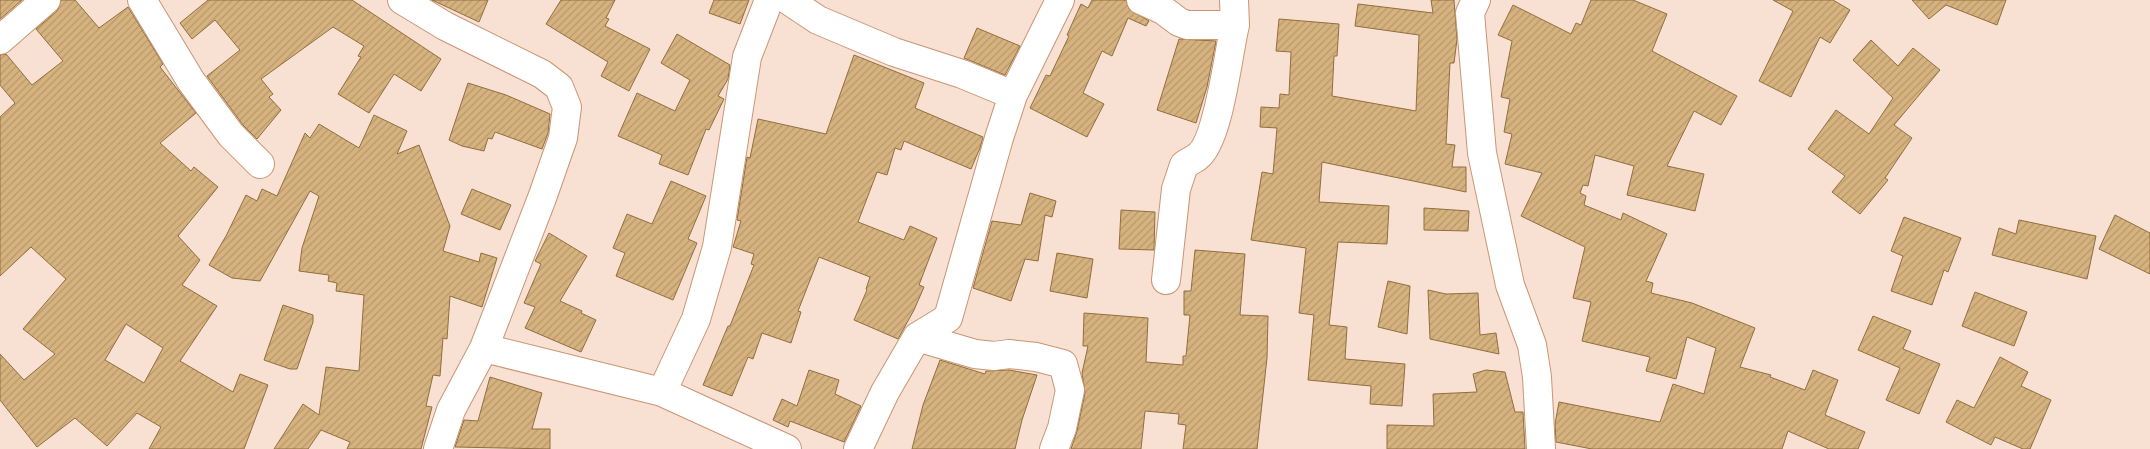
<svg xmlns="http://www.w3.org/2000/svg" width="2150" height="449" viewBox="0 0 2150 449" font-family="Roboto,sans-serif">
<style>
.building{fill:url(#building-hatch);stroke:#906e3d;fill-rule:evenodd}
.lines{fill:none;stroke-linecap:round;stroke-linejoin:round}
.minor-casing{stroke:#c99572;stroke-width:30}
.minor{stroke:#fff;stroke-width:28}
</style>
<defs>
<pattern id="building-hatch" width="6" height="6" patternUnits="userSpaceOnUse" patternTransform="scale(1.25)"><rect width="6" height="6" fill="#d6b27f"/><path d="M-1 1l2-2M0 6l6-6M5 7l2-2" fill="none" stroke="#b7986c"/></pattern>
</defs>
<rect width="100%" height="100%" fill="#f8e1d3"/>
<path class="building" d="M0,0h22l-22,19z
M61,0h14l24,28 29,-21 35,57 -3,3 36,46 -36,30 31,28 3,-4 24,20 -40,49 22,24 -18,25 35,21 -37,55 53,31 7,-18 28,11 -24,64h-95l12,-22 -24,-14 -30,33 -32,-28 -38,29 -37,-47v-46l24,26 31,-26 -32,-25 43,-50 -35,-32 -31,29v-159l15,-14 -15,-18v-30l6,-1 26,31 31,-24 -27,-32 21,-18zM126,324l37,24 -19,35 -39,-23z
M208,0h144l89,59 -20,32 -27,-17 -25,39 -31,-19 23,-37 -3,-1 6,-10 -31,-19 -72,52 12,15 -4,3 12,13 -24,29 -14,-14 -36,-49 33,-26 -25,-30 -23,19 -12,-16z
M432,0h56l-9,22z
M561,0h54l-9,18 3,1 -4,7 45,23 -21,42 -28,-15 7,-14 -62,-38z
M714,0h35l-9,24 -31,-11z
M1092,0h34l3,9 20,12 -3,5 -18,-8 -16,38 -10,-5 -19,42 21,11 -17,33 -57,-29 16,-33 4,1 19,-40 -2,-1 14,-31 7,4z
M1431,0h23l3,39 -3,24h-4l-4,81 9,1 -3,22h14v25l-144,-30 -3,40 70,4 -2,38 -49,-2 -9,83 18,2 -2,32 60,5 -3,42 -32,-2 1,-18 -63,-6 6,-65 -15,-2 7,-65 -55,-8 11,-68 11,2 4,-46 -17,-1 1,-20 18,1 1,-14 9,1 2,-43 -15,-1 3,-32 60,5 -2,32h-3l-2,40 84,15 3,-76 -64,-9 3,-22 75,9z
M1591,0h42l34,14 -15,37 85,45 -16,29 -27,-14 -27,55 37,8 -9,37 -68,-16 7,-29 -39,-11 -7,31 -5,-1 -3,8 6,3 -2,9 37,15 2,-7 44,21 -21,47 7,2 -2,10 41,10 63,25 -15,39 31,8 -1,2 35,13 8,-20 25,10 -13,35 40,17 -7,17h-29l-41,-18 -6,18h-190l-36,-7 -1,-18 4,-22 101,20 13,-38 31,10 12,-46 -29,-11 -11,42 -30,-8 4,-14 -68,-16 9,-39 -18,-4 12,-51 -64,-31 21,-43 -37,-9 7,-30 -8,-2 6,-33 -9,-2 11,-56 -14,-6 15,-30 58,29 5,-11 5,2z
M1773,0h60l17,10 -20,33 -10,-6 -29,60 -32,-16 34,-70z
M1912,0h94l-9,25 -51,-20 -17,14z
M977,28l43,18 -15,29 -41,-17z
M677,34l53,31 -2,14 -10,17 6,3 -15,31 -3,-1 -18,46 -29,-11 3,-9 -44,-19 19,-43 38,18 15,-31 -29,-17z
M1179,39l37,2 -9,46 -11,36 -39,-13z
M1871,40l27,26 15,-18 27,22 -46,55 18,13 -27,40 3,2 -28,34 -28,-22 13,-16 -37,-27 28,-39 33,24 24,-36 -40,-38z
M854,55l70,28 -9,25 68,29 -3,11 -9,21 -67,-28 -3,9 -6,-2 -8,27 -10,-3 -19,50 46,18 6,-14 27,12 -18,47 5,2 -10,23 -16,29 -44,-19 13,-30 -1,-1 4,-12 -51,-20 -21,54 3,1 -10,31 -29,-10 -9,26 -5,-2 -16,39 -29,-11 25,-59h2l24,-61 -3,-1 3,-10 -21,-7 8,-26 -4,-1 10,-63 3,1 8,-39 68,15z
M468,83l38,12 44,19 -2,19 -6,16 -47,-17 -3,7 -4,-1 -4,13 -22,-5 -13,-6z
M374,115l33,16 -10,23 22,-9 31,81 -7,25 36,11 2,-9 16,5 -15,49 -32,-11 -3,43 -4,-1 -3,38 -7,-1 -7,31 6,1 -11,42h-74l3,-7 -29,-12 -13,19h-34l29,-45 16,11 7,-48 33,4 5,-76 -28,-4 1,-8 -9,-2 1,-6 -30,-4 3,-23 17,-52 -9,-5 -50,90 -28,-3 -23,-13 17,-29 20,-41 11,6 5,-12 15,7 28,-63 5,5 9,-14 40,24z
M671,181l35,15 -18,43 9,4 -24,57 -57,-24 9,-23 -12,-5 14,-34 25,10z
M472,189l39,16 -11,25 -39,-16z
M1030,193l26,8 -4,16 -7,-2 -7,46 -13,-2 -14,42 -38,-13 19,-67 29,4z
M1424,208l45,3 -1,20 -44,-1z
M1121,210l34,2 -1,38 -35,-1z
M2115,215l35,18v41l-51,-25z
M1904,217l57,21 -13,34 -4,-2 -12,35 -41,-14 12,-35 -12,-5z
M2019,220l77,16 -9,43 -95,-24 7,-27 17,6z
M549,233l38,23 -27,45 22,10 -1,2 15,7 -15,32 -56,-24 10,-21 -11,-4 17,-39 -6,-3z
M1195,250l50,4 -5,61 28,1 -1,42 -10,91h-74l3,-24 -8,-1 1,-10 -34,-3 -4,38h-70l6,-18 8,-38 -3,-20 6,-27h-5l1,-33 64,5 -2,44 37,3v-9h3l4,-41h-6v-24h7z
M1057,253l36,6 -6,39 -37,-7z
M1388,281l22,5 -3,48 -29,-7z
M1428,290l18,4 32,-1 2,42 16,-2 3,21 -69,-15z
M1975,292l52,20 -13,34 -52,-20z
M283,305l30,10v7l-16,47h-7l-26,-9z
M1873,316l38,15 -8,18 37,15 -21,50 -33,-14 14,-32 -42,-18z
M2000,357l28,15 -7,14 30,14 -21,49h-7l-28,-12 -4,8 -45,-23 11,-22 17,8z
M940,360l45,14 1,-3 23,-1 28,5 -15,45 -7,29h-103l11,-44z
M809,370l30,10 -4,14 26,12 -17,36 -54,-21 -2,6 -15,-7 9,-21 15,7z
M1486,370l19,2 10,40h8l2,37h-138v-24l47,1 -1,-32 44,-2 -4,-18z
M490,377l52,16 -10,36h18v20l-95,-2 9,-27 14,1z"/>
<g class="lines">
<defs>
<path id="minor" d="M142,0l49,81 40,54 29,29
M402,0l43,26 97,48 17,13 8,20 -4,31 -21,60 -58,150 -33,62 -13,39
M788,0l30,20 76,32 68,22 51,21
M1141,0l22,10 16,12 8,3h48l-1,-25
M1476,0l-6,13 12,140 28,132 22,60 5,32 4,72
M0,40l46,-40
M1166,280l10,-91 8,-24c4,-3 9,-5 13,-8 22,-15 31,-104 38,-132
M917,337l58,17 19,2 15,-2 27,3 27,7 7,26 -8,38 -8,21
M484,348l178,44 125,57
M662,392l34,-73 21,-72 30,-190 22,-57
M858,449l27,-57 32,-55 31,-19 51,-180 14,-43 47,-95"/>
</defs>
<use href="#minor" class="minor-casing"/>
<use href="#minor" class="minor"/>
</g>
</svg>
